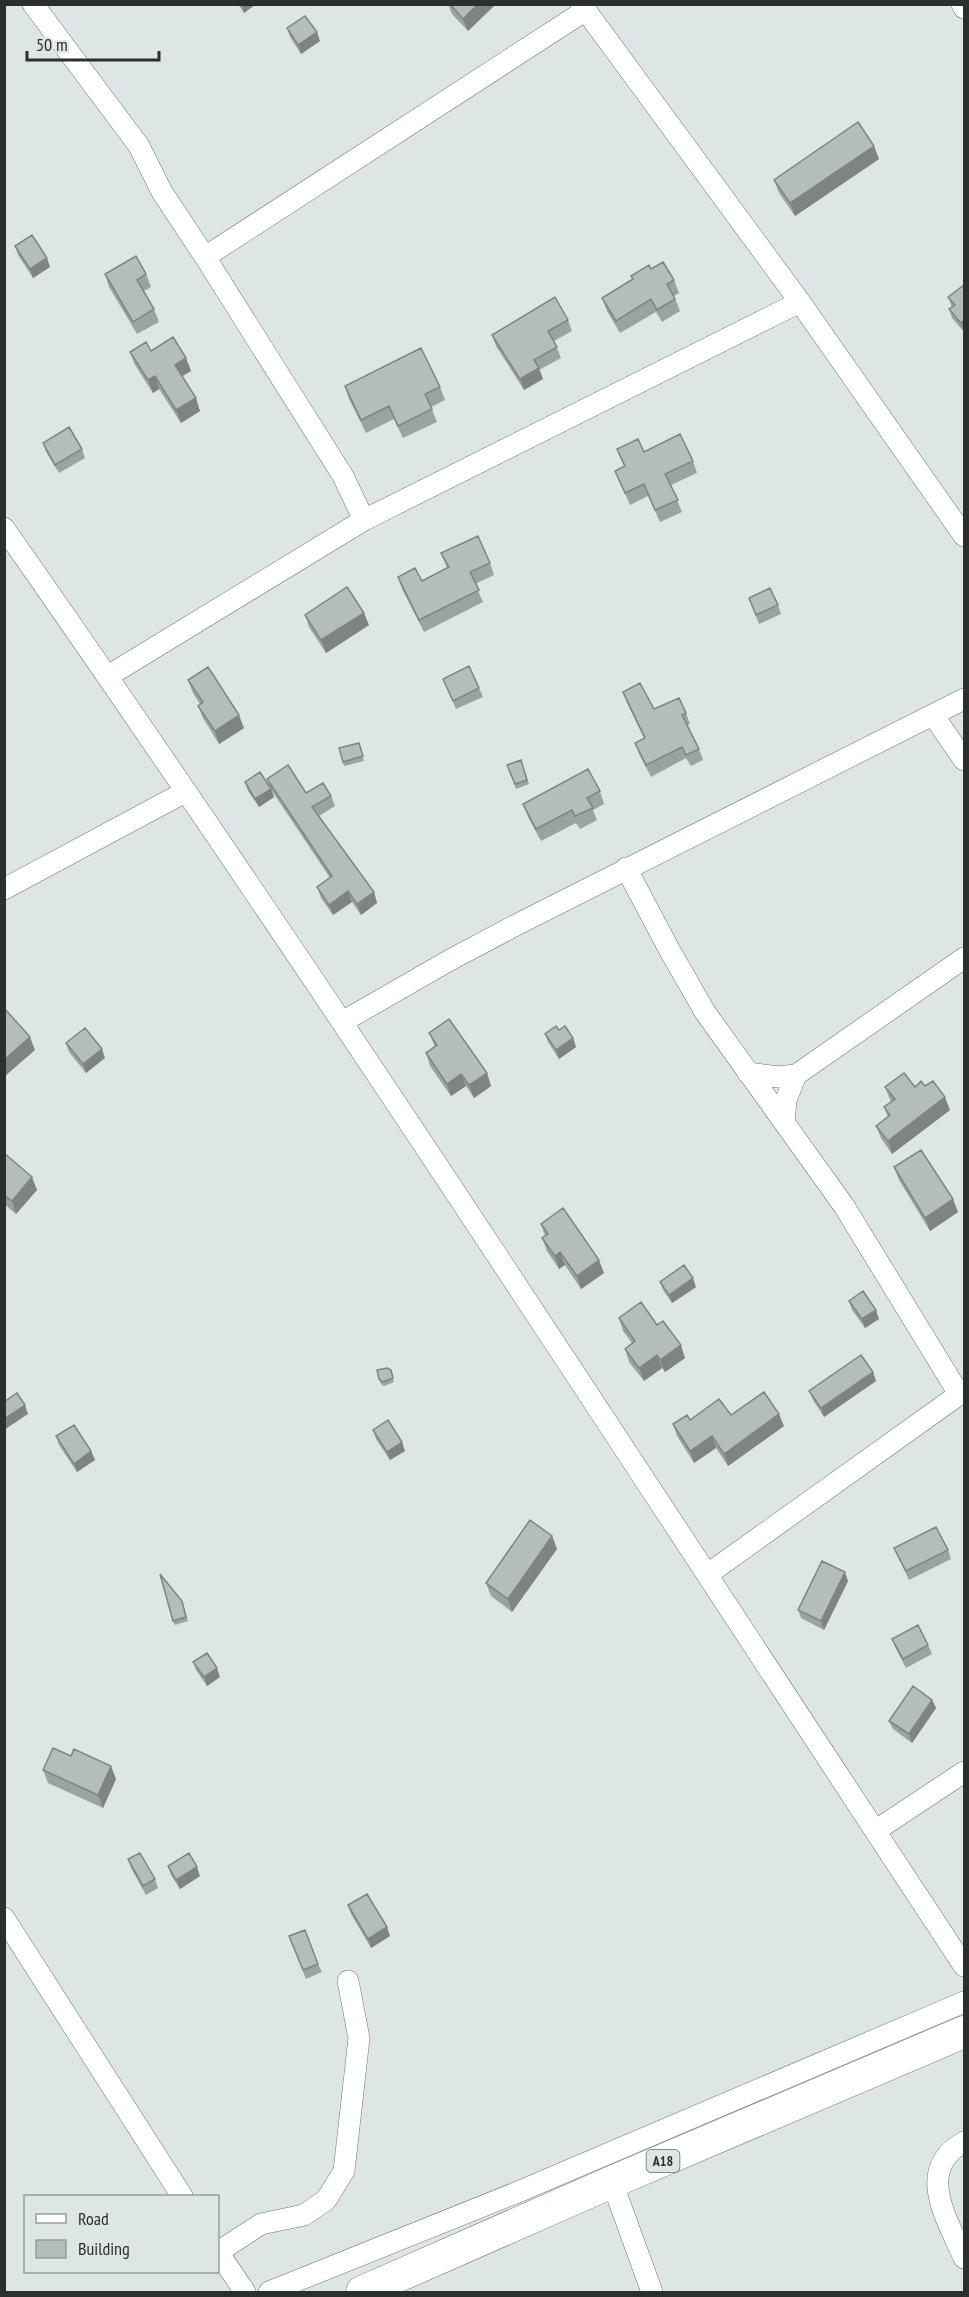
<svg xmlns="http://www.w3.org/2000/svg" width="969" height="2297" viewBox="0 0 969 2297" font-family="'PT Sans Narrow',sans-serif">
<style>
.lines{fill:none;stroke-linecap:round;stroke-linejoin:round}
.minor-casing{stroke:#6e7474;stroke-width:22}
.highway-casing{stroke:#6e7474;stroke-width:33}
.minor{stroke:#fff;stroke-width:21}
.highway{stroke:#fff;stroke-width:32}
.wall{fill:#9ba2a2}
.shaded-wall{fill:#7e8484}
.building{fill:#b4bcbc;stroke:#7e8484;stroke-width:1.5}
.labels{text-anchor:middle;stroke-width:5;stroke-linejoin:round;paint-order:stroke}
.shield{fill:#dee6e5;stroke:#616666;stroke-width:1.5}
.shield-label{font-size:14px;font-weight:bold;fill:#2c2f2f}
</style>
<rect width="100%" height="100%" fill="#dee6e5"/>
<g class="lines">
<defs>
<path id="minor" d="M33,4l106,142 23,46 43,65 138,219 21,44
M581,4l219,298 164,234
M962,4l2,4
M205,257l381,-247
M4,528c331,472 643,957 960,1438
M108,676l256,-156 436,-218
M933,715l31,45
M626,868l44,83 35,61 139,194 115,188
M4,889l181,-97
M342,1022l108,-62 66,-35 448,-226
M748,1073l30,4 18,-2
M784,1122l2,-22 10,-25 168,-117
M708,1574l256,-183
M875,1831l89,-59
M4,1918l178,278
M964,2142c-50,28 -16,78 0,116
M612,2182l40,110
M218,2252l43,-28 43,-9 22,-15 18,-29 15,-133 -11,-57
M218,2252l27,40
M269,2292l249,-100 446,-190"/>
<path id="highway" d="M362,2292l250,-110 352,-150"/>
</defs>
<use href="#minor" class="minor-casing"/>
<use href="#highway" class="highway-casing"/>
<use href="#minor" class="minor"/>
<use href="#highway" class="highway"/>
</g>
<path class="wall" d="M238,4h18l-12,9z
M448,4h48l-28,27 -16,-17z
M287,28l33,13 -19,13 -11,-17z
M879,159l-84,57 -16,-23 -5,-13z
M15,246l35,21 -17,11 -15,-23z
M651,269l23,11 5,13 -5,3 6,15 -18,11 -6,-10 -36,21 -13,-22 -5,-13 31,-18 -2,-4z
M105,274h41l5,13 -7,4 10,18 5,13 -22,12 -28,-47z
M964,285v47l-12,-14 -3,-9 3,-2 -4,-10z
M568,320l4,11 -18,10 7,17 -22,12 4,9 -19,11 -28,-44 -4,-11z
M151,351l35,7 5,13 -9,5 18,35 -19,12 -22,-34 -6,4 -18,-28 -5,-13z
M345,386l95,1 5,13 -14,7 6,15 -34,16 -9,-19 -28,14 -17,-34z
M43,443l39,6 3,9 -26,15 -13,-21z
M617,449l27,3 49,9 4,12 -26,12 11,27 -22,10 -12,-26 -18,9 -15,-34 9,-5z
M441,553l49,10 4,12 -19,9 8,18 -59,30 -22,-43 -4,-12 24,4 25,-13z
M749,598l29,7 3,9 -22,10z
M305,615l64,10 -43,28 -17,-26z
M443,679l36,9 4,9 -27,12z
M188,680l56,48 -25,16 -16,-26 -5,-12 2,-2 -7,-11z
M623,692l31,17 32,4 4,11 -3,1 12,24 4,11 -12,6 -5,-8 -35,19 -12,-23 -4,-11 9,-5 -17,-35z
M359,743l5,18 -20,5 -1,-4z
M521,760l8,24 -13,5 -9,-24z
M267,779l39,14 25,3 4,10 -16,10 55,76 3,11 -16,12 -9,-13 -19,13 -12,-17 -4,-11 13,-9 -58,-87 2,6 -15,10 -11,-16 -3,-9 25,5z
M600,791l4,13 -11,6 4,10 -17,9 -4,-6 -35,18 -13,-24 -5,-13z
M559,1030l14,8 3,9 -17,12 -11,-17 -3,-8z
M429,1033l58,40 4,13 -17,12 -8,-12 -15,10 -21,-30 -4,-13 9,-6z
M66,1043l39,15 -19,15 -17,-21z
M925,1086l25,24 -58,44 -11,-16 -5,-12 12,-9 -4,-10 7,-5 -6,-15z
M4,1153l33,37 -21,24 -12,-10z
M894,1167l64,45 -28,19 -31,-51z
M541,1224l63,49 -23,16 -16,-24 -6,4 -12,-18 -5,-13 3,-2z
M660,1282l36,5 -24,16 -9,-13z
M849,1301l30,18 -14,9 -13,-18z
M619,1318l38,7 28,33 -20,14 -3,-4 -18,13 -15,-19 -4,-13 7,-6 -9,-12z
M391,1370l3,12 -10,4 -3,-2 -2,-5z
M873,1372l3,9 -52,36 -11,-17 -4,-9z
M731,1415l53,11 -56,40 -12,-18 -22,15 -17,-27 -4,-12 17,-4z
M373,1430l32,21 -15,9 -14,-21z
M56,1436l35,15 4,9 -18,12 -18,-27z
M552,1536l5,13 -45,63 -21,-16 -5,-13z
M894,1548l54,2 3,9 -42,21 -11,-23z
M848,1581l-24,49 -23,-12 -3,-8z
M182,1601l6,20 -13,4 -2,-4z
M892,1639l36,6 4,9 -26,14 -11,-21z
M193,1662l27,15 -13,9 -11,-16z
M932,1700l4,8 -24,35 -19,-14 -4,-8z
M71,1756l45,23 -13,29 -55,-25 -5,-13z
M128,1859l27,20 3,9 -12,7 -15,-27z
M168,1866l32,10 -20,13 -9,-14z
M348,1905l42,31 -19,12 -20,-34z
M289,1936l29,28 4,8 -16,7z"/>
<path class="shaded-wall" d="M241,4h15l-12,9z
M478,4h18l-28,27 -5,-12z
M317,32l3,9 -19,13 -3,-9z
M874,146l5,13 -84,57 -5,-13z
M47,258l3,9 -17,11 -3,-9z
M964,320v12l-3,-9z
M186,358l5,13 -12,7 -4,-13z
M539,368l4,11 -19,11 -4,-11z
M155,376l4,13 -6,4 -5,-13z
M196,398l4,13 -19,12 -5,-13z
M364,613l5,12 -43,28 -5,-13z
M239,715l5,13 -25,16 -4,-13z
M271,789l3,8 -15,10 -4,-8z
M348,891l4,11 -19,13 -4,-10z
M374,892l3,11 -16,12 -4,-11z
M30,1037l5,13 -31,27v-17z
M573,1038l3,9 -17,12 -3,-9z
M102,1049l3,9 -19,15 -3,-9z
M487,1073l4,13 -17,12 -5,-13z
M461,1074l5,12 -15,10 -4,-12z
M945,1097l5,13 -58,44 -4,-13z
M32,1177l5,13 -21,24 -4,-13z
M953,1199l5,13 -28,19 -5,-13z
M560,1252l5,13 -6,4 -4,-13z
M599,1260l5,13 -23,16 -4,-13z
M693,1278l3,9 -24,16 -3,-8z
M876,1310l3,9 -14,9 -3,-9z
M681,1345l4,13 -20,14 -5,-12z
M657,1355l5,13 -18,13 -5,-13z
M873,1372l3,9 -52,36 -3,-9z
M25,1405l3,9 -24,16v-11z
M779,1414l5,12 -56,40 -4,-12z
M712,1436l4,12 -22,15 -4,-12z
M402,1442l3,9 -15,9 -3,-8z
M91,1451l4,9 -18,12 -3,-8z
M552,1536l5,13 -45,63 -4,-13z
M845,1572l3,9 -24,49 -3,-9z
M217,1668l3,9 -13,9 -3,-9z
M932,1700l4,8 -24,35 -3,-9z
M111,1766l5,13 -13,29 -5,-13z
M197,1867l3,9 -20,13 -4,-9z
M387,1927l3,9 -19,12 -3,-9z"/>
<path class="building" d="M450,4h28l-15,15z
M305,16l12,16 -19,13 -11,-17z
M858,122l16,24 -84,57 -16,-23z
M32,235l15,23 -17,11 -15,-23z
M136,256l10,18 -9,6 17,29 -21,13 -28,-48z
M663,262l11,18 -7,4 8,15 -18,11 -6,-11 -35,22 -14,-23 31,-19 -2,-3 18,-11 2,4z
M964,285v35l-3,3 -12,-14 6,-4 -7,-8z
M555,297l13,23 -20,11 9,16 -23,13 5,8 -19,11 -28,-44z
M173,337l13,21 -11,7 21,33 -20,12 -21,-34 -7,4 -18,-28 16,-10 5,9z
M421,348l19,39 -15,7 7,15 -34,17 -9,-20 -28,14 -16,-34z
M69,427l13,22 -27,16 -12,-22z
M680,434l13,27 -28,13 13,26 -23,10 -11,-26 -19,9 -10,-22 10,-5 -8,-17 21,-10 6,13z
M478,536l12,27 -20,9 9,18 -60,30 -21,-43 17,-9 7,13 27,-14 -8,-14z
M347,587l17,26 -43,27 -16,-25z
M770,588l8,17 -22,10 -7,-17z
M469,666l10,22 -26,13 -10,-22z
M208,667l31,48 -24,16 -17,-25 5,-4 -15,-22z
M640,683l14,26 25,-11 7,15 -4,2 17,34 -13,6 -4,-8 -36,18 -11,-22 10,-5 -22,-46z
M359,743l4,13 -20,6 -4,-14z
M521,760l6,20 -12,4 -8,-19z
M288,765l18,28 17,-10 8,13 -19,11 62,85 -17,12 -9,-13 -19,14 -12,-18 15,-11 -65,-97z
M588,769l12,22 -13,7 6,10 -18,8 -3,-6 -36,19 -13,-25z
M260,772l11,17 -16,10 -10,-17z
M4,1008l26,29 -26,23z
M449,1019l38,54 -18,12 -8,-11 -14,10 -21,-31 11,-8 -8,-12z
M556,1026l3,4 6,-4 8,12 -17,12 -11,-16z
M85,1028l17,21 -19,15 -17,-21z
M904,1073l11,14 6,-6 4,5 8,-5 12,16 -57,44 -12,-15 14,-11 -6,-8 11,-8 -10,-12z
M921,1150l32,49 -28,19 -31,-51z
M4,1153l28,24 -20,24 -8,-6z
M563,1208l36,52 -22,16 -17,-24 -5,4 -13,-18 6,-4 -7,-10z
M684,1265l9,13 -24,17 -9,-13z
M863,1291l13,19 -14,9 -13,-18z
M641,1302l16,23 6,-4 18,24 -21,15 -3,-5 -18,13 -14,-19 10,-8 -16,-23z
M861,1355l12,17 -52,36 -12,-17z
M387,1368l4,2 2,8 -10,4 -4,-3 -2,-9z
M764,1392l15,22 -55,40 -12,-18 -22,15 -17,-27 14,-9 3,5 29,-21 12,16z
M17,1393l8,12 -21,14v-17z
M388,1420l14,22 -15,10 -14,-22z
M74,1425l17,26 -17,13 -18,-28z
M530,1520l22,16 -44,63 -22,-16z
M936,1527l12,23 -42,21 -12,-23z
M822,1561l23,11 -24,49 -23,-11z
M160,1574l22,27 4,16 -13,4z
M918,1625l10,20 -25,14 -11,-20z
M207,1653l10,15 -13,9 -11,-15z
M913,1686l19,14 -23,34 -20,-13z
M53,1748l18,8 3,-7 37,17 -13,29 -55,-25z
M140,1853l15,26 -12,7 -15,-27z
M189,1853l8,14 -21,13 -8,-14z
M367,1894l20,33 -19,12 -20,-34z
M305,1930l13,34 -15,6 -14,-34z"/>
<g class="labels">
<rect class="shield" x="646.5" y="2150" width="33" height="22" rx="4.5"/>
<g class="shield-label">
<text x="663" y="2166">A18</text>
</g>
</g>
<rect width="969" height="2297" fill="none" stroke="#2c2f2f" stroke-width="12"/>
<rect x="24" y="2195" width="195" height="78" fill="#dee6e5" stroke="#979d9c" stroke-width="1.5"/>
<rect x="36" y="2214" width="30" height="9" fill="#ffffff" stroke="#979d9c" stroke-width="1.5"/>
<text x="78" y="2225" font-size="18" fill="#2c2f2f">Road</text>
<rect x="36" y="2240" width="30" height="18" fill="#b4bcbc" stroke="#979d9c" stroke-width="1.5"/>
<text x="78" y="2255" font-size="18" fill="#2c2f2f">Building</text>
<path d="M27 51v9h132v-9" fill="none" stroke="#2c2f2f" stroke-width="3"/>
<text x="36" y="51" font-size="18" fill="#2c2f2f" stroke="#dee6e5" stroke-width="4.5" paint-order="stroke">50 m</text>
</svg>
